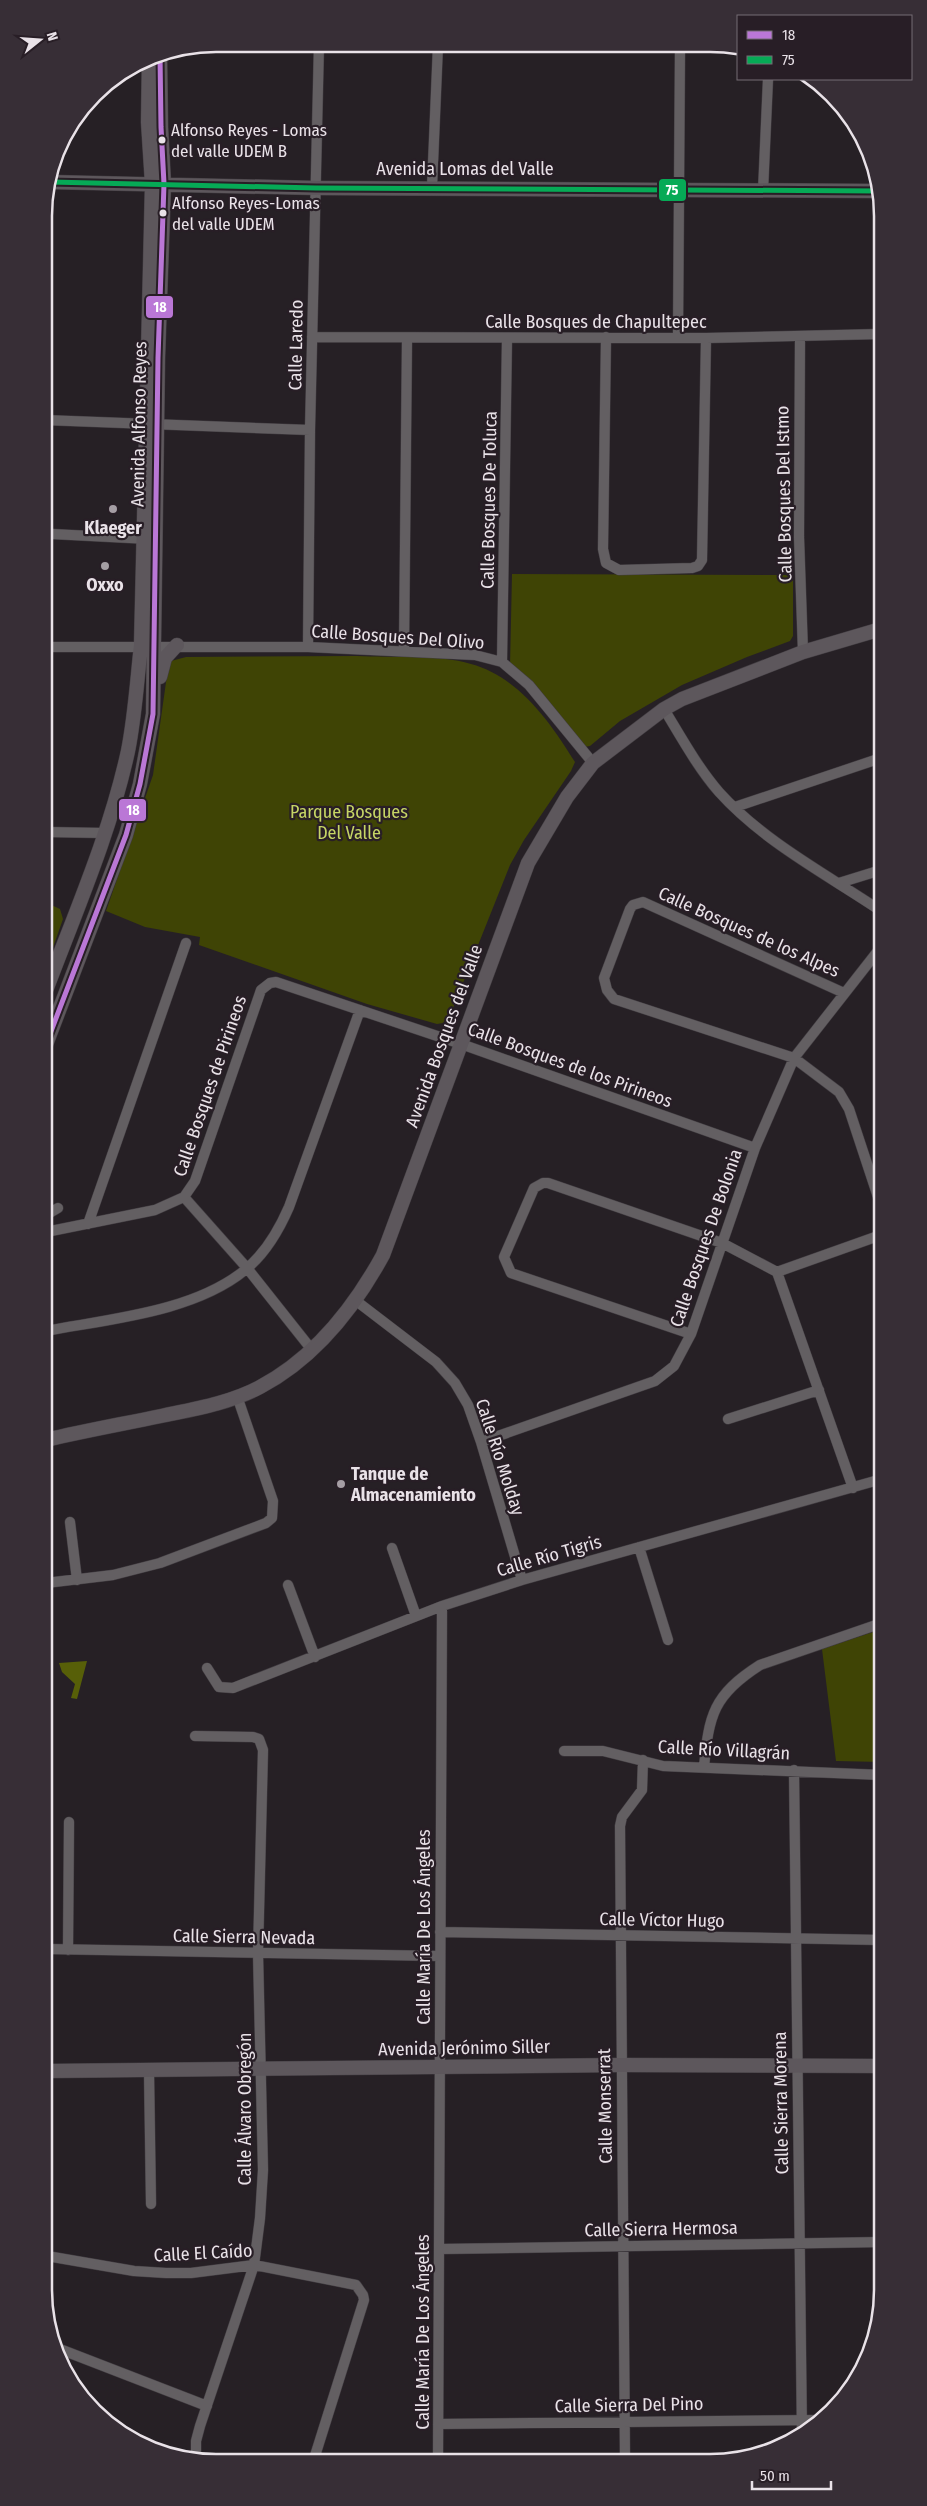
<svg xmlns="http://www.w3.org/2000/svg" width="927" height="2506" viewBox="0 0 927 2506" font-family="'Fira Sans Condensed',sans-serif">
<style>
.green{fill:#3f4405}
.water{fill:#575f08}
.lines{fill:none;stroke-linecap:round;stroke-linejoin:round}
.street-casing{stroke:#423d42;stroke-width:11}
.secondary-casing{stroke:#423d42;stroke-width:15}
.street{stroke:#635f62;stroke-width:10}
.secondary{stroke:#5d575c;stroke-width:14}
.bus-1-casing{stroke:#281e26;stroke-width:9}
.bus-2-casing{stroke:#281e26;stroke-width:9}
.bus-1{stroke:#ba77d6;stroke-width:5}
.bus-2{stroke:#06aa56;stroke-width:5}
.bus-dot{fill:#e9e2e8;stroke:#281e26;stroke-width:2}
.poi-dot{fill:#a59ea4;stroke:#281e26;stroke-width:2}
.labels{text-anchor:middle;stroke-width:4.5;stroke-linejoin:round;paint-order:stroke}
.bus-label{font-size:17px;fill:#e9e2e8;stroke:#281e26;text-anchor:start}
.street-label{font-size:18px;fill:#e9e2e8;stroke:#281e26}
.poi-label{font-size:18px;font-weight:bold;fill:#e9e2e8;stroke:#281e26}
.park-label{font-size:18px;fill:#c6d565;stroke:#281e26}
.rim{fill:none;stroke:#e9e2e8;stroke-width:2.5}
.line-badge{stroke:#281e26;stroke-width:2}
.badge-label{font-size:14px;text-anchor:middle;font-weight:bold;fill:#fff}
</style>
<rect width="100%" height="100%" fill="#262025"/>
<path class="green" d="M512,574l274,1 7,6v55l-3,5 -43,16 -65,28 -62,36 -30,25 -6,1 -74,-81z
M357,656c35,2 81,-2 114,8 48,13 79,58 104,98l-4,9 -47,69 -14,25 -59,148 -8,10 -6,1 -70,-20 -168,-59 1,-8 -55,-10 -39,-16 47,-136 15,-107 3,-7 15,-4z
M45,902l15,7 3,10 -18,51z
M882,1629v133l-46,-1 -14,-112z"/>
<path class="water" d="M87,1661l-10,38 -6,-1 4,-14 -13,-12 -3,-9z"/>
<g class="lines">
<defs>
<path id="street" d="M432,187l6,-142
M763,191l5,-112
M800,336l-1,201 4,115
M312,337l394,1 174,-4
M606,337l-3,212 3,14 13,7 73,-2 6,-2 4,-6 4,-222
M678,337l2,-290
M44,420l266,10
M52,534l97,5
M45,647h263l167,8 27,7 27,23 64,78
M308,647l2,-217 9,-386
M404,650l3,-311
M502,662l5,-324
M664,709c17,28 34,59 55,83 45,50 107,82 162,119
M735,807l146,-49
M45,832l60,1
M839,883l42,-13
M844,993l-201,-91 -10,3 -3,4 -26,69 3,12 7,9 180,59 45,34 10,17 32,97
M184,1197l63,71 65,82
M46,1215l12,-7
M88,1224l98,-281
M46,1232l109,-22 29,-13 11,-16 66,-191 9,-7 6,-1 185,62 294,104
M777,1272l76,216
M777,1272l104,-37
M355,1300l81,62 19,21 13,22 13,37 41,138
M46,1331c63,-12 148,-19 199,-61 20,-16 34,-40 44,-63l71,-197
M691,1334l-180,-61 -7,-16 30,-69 9,-5h5l174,60 55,29
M728,1419l91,-29
M481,1442l174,-61 19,-15 17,-32 64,-186 39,-90 87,-111
M70,1522l7,58
M639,1547l29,93
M392,1548l24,68
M46,1583l67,-8 47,-12 106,-40 6,-5 1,-17 -36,-105
M288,1585l27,72
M207,1668l12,19 14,1 209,-82 80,-26 360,-101
M195,1736l58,1 6,2 4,11 -5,203 5,217 -3,48 -6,47 -54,161 -4,15v18
M564,1751h39l60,15 219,9
M704,1767c5,-52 9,-72 56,-102l122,-42
M794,1770l8,665
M440,1932l442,8
M47,1949l393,7
M68,1950l1,-128
M149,2071l2,133
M440,2249l443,-7
M47,2256l87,15 32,2h25l63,-8 102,20 7,10 1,5 -50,159
M57,2348l150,58
M438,2424l382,-4
M438,2459l4,-853
M625,2459l-5,-633 2,-9 20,-27 1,-30"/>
<path id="secondary" d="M50,182l266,6 564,3
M160,677l5,-19 12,-13
M45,993c30,-80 65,-159 83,-242 7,-35 9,-70 13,-106l11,-461 -4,-62 1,-64
M45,1047l81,-212 14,-51 13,-70 5,-356 6,-174 -3,-57 -1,-72
M46,1440c38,-9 77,-16 115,-24 33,-7 69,-13 99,-29 53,-28 94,-79 123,-132l145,-392 39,-66 26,-34 71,-54 18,-10 121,-47 78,-23
M47,2071l574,-6 262,1"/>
</defs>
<use href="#street" class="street-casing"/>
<use href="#secondary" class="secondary-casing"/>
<use href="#street" class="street"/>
<use href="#secondary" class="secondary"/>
<defs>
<path id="bus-1" d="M45,1047l81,-212 14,-51 13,-70 5,-356 6,-174 -3,-57 -1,-72"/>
<path id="bus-2" d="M50,182l266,6 564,3"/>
</defs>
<use href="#bus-1" class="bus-1-casing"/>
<use href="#bus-2" class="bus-2-casing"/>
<use href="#bus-1" class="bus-1"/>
<use href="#bus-2" class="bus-2"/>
</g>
<g class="bus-dot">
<circle cx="162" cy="140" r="4.5"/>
<circle cx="163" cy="213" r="4.5"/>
</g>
<g class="poi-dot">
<circle cx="113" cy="509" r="5"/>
<circle cx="105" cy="566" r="5"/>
<circle cx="341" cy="1484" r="5"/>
</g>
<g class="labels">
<g class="bus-label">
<text x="171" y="136">Alfonso Reyes - Lomas<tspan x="171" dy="21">del valle UDEM B</tspan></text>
<text x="172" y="209">Alfonso Reyes-Lomas<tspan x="172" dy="21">del valle UDEM</tspan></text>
</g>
<g class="street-label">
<text x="465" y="175">Avenida Lomas del Valle</text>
<text x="596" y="328">Calle Bosques de Chapultepec</text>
<text transform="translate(296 345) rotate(-89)" y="6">Calle Laredo</text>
<text transform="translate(139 424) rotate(-89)" y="6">Avenida Alfonso Reyes</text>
<text transform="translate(784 494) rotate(-91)" y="6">Calle Bosques Del Istmo</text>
<text transform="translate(489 500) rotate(-89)" y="6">Calle Bosques De Toluca</text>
<text transform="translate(398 637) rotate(4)" y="6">Calle Bosques Del Olivo</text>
<text transform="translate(749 932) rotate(24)" y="6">Calle Bosques de los Alpes</text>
<text transform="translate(444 1036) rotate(-70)" y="6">Avenida Bosques del Valle</text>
<text transform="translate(570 1065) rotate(20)" y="6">Calle Bosques de los Pirineos</text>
<text transform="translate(210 1086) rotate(-71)" y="6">Calle Bosques de Pirineos</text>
<text transform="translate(706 1238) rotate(-71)" y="6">Calle Bosques De Bolonia</text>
<text transform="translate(500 1457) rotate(72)" y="6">Calle Río Molday</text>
<text transform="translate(549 1556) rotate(-16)" y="6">Calle Río Tigris</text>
<text transform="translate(724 1750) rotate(3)" y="6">Calle Río Villagrán</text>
<text transform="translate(662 1920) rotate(1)" y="6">Calle Víctor Hugo</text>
<text transform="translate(424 1927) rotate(-90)" y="6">Calle María De Los Ángeles</text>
<text transform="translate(244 1937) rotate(1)" y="6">Calle Sierra Nevada</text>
<text transform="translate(464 2048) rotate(-1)" y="6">Avenida Jerónimo Siller</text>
<text transform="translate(781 2103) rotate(-91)" y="6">Calle Sierra Morena</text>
<text transform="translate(605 2106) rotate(-91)" y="6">Calle Monserrat</text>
<text transform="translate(245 2109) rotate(-90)" y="6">Calle Álvaro Obregón</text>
<text transform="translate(661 2229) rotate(-1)" y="6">Calle Sierra Hermosa</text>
<text transform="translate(203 2253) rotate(-3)" y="6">Calle El Caído</text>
<text transform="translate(423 2332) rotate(-90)" y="6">Calle María De Los Ángeles</text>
<text transform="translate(629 2405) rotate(-1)" y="6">Calle Sierra Del Pino</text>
</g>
<g class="poi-label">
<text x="113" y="534">Klaeger</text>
<text x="105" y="591">Oxxo</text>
<text x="351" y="1480" text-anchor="start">Tanque de<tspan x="351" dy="21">Almacenamiento</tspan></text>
</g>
<g class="park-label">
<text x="349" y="818">Parque Bosques<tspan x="349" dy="21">Del Valle</tspan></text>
</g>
</g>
<path d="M0 0H927V2506H0ZM216 52H710A164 164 0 0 1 874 216V2290A164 164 0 0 1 710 2454H216A164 164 0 0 1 52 2290V216A164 164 0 0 1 216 52Z" fill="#372e36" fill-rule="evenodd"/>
<path class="rim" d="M216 52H710A164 164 0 0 1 874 216V2290A164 164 0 0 1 710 2454H216A164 164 0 0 1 52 2290V216A164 164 0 0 1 216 52Z"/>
<g class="line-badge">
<rect x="658" y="178" width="29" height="24" rx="5" fill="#06aa56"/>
<rect x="145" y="295" width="29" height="24" rx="5" fill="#ba77d6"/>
<rect x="118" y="798" width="29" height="24" rx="5" fill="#ba77d6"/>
</g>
<g class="badge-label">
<text x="672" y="195">75</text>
<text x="160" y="312">18</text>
<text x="133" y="815">18</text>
</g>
<rect x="737" y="15" width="175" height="65" fill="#281e26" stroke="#756c74"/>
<rect x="747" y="31" width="25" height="8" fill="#ba77d6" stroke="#756c74"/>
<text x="782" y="40" font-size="15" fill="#e9e2e8">18</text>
<rect x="747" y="56" width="25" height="8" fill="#06aa56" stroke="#756c74"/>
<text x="782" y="65" font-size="15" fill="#e9e2e8">75</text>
<g transform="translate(40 40) rotate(73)" stroke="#281e26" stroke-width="4" paint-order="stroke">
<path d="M0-4L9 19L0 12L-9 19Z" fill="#e9e2e8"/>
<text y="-8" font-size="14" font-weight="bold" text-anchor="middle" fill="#e9e2e8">N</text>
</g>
<path d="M752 2481v8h79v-8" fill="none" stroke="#e9e2e8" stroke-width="2.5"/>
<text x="760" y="2481" font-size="15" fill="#e9e2e8" stroke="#281e26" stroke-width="4" paint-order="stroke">50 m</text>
</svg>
